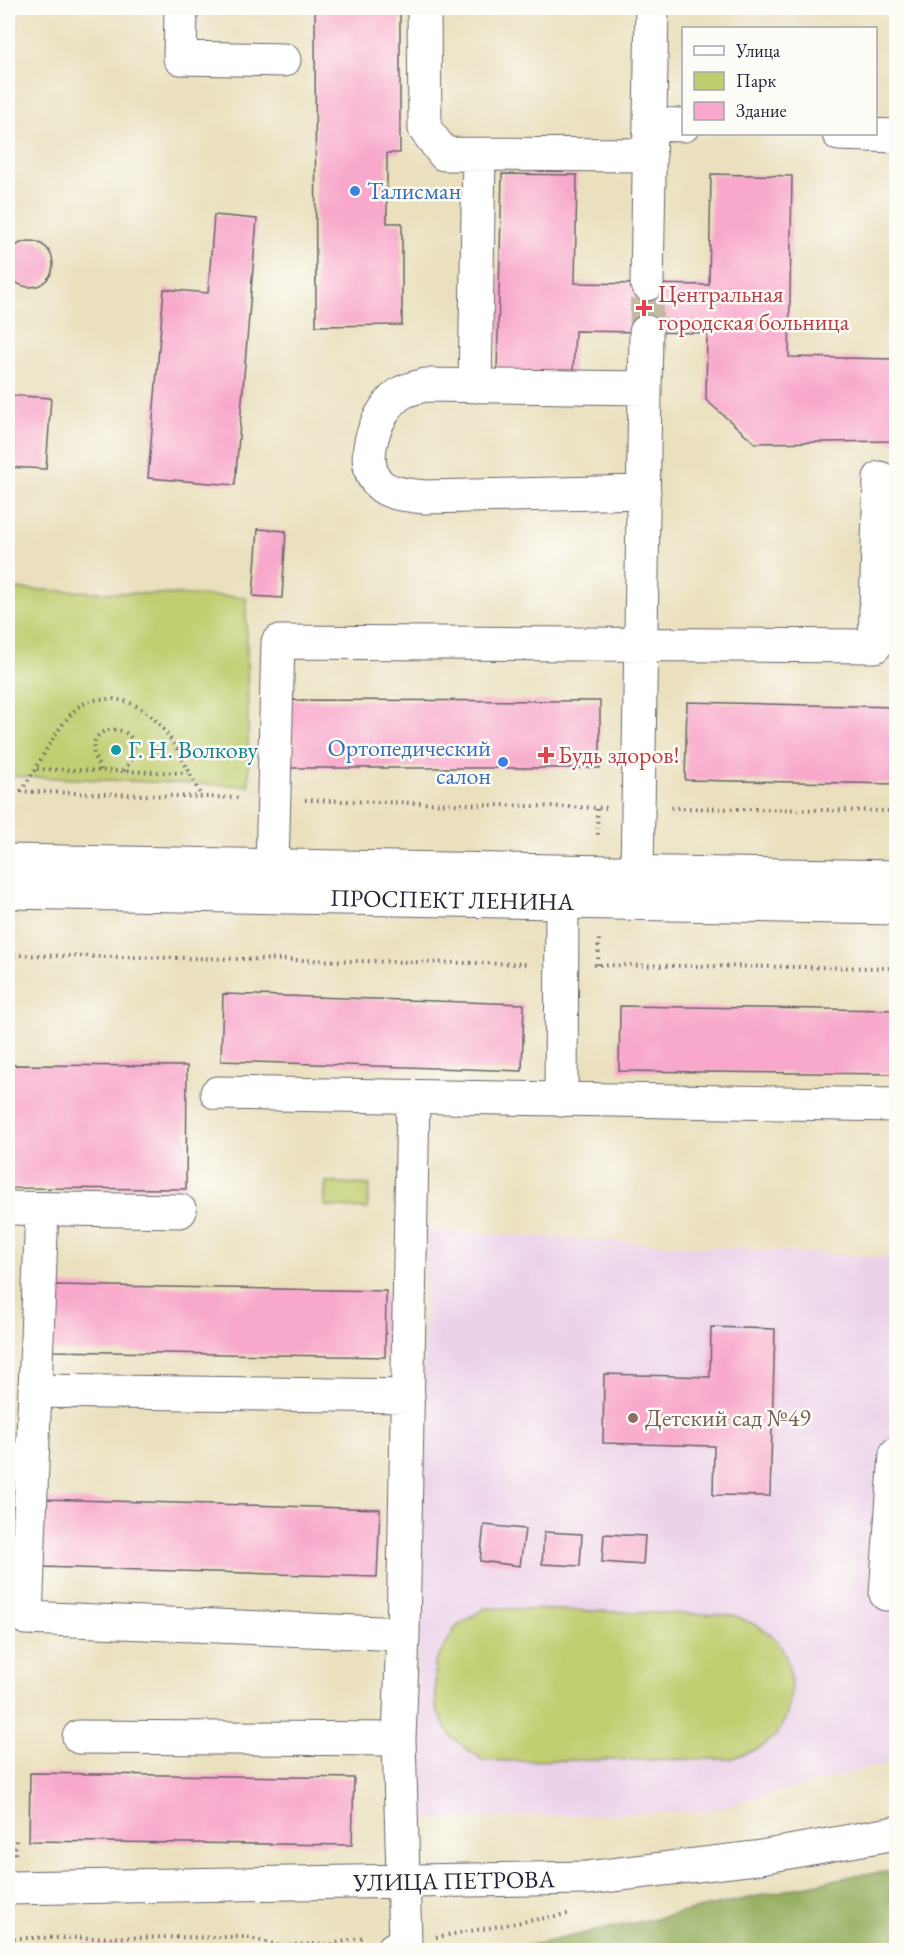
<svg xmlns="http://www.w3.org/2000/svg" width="904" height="1958" viewBox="0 0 904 1958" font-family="'EB Garamond',serif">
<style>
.built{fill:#ecd1e9}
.green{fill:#c0cd6f;stroke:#717855;stroke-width:1.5}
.forest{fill:#98b062;stroke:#5d694e;stroke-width:1.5}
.building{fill:#f8a8cb}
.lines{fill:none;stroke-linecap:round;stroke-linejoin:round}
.minor-tunnel{stroke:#c2baa4;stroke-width:33;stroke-dasharray:33 16;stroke-linecap:butt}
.minor-casing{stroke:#686469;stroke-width:35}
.major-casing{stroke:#686469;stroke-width:35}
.path{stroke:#686469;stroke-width:4;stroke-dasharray:1.5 4.5;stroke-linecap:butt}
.minor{stroke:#fff;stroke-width:33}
.major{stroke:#fff;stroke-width:33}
.shop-dot{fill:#3f7fe0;stroke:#fdfcf7;stroke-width:2}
.health-dot{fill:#e0444e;stroke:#fdfcf7;stroke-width:2}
.culture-dot{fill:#0f9aa8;stroke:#fdfcf7;stroke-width:2}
.education-dot{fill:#8d6e63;stroke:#fdfcf7;stroke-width:2}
.labels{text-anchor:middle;stroke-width:5;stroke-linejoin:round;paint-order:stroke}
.shop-label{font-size:24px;fill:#366cbe;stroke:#fdfcf7;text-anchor:start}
.health-label{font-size:24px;fill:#be3a42;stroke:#fdfcf7;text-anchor:start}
.culture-label{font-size:24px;fill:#0d838f;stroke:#fdfcf7;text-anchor:start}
.street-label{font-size:24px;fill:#22223b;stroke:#fdfcf7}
.education-label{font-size:24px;fill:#785e54;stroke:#fdfcf7;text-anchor:start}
</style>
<rect width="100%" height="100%" fill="#fdfcf7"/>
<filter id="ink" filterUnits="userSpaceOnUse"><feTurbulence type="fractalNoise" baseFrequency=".0167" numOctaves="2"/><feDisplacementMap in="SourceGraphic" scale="12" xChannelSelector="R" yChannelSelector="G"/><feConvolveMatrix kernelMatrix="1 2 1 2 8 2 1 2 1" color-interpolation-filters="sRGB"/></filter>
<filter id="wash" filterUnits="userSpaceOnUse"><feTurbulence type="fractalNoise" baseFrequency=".008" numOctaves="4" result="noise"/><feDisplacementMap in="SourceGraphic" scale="24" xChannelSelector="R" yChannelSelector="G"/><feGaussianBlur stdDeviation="1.35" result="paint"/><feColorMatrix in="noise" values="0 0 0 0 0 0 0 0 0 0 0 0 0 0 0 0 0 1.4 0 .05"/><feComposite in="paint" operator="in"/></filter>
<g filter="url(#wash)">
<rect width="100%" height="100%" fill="#eae0be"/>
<path class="built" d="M426,1230l470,28v503l-188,50 -293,9z"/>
<path class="green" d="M8,589l238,8 3,189 -241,-10z
M326,1182l44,3 -3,24 -43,-3z
M485,1608l248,7c18,8 39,15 49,33 15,29 12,78 -18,97 -10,6 -23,10 -34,14l-246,2 -32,-23 -16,-29 -1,-46 21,-36z"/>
<path class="forest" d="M896,1871v79h-388l348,-75z"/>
<g id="blocks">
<path class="building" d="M315,8h85v145h-13v70h15v102l-86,1z
M502,174l75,1 -2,108 134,2 2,-111 81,2 -3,181 107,2v82l-141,2 -49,-43 1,-67 -132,-2 -2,42 -76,-1z
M214,215l43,4 -22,266 -87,-7 16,-189 44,4z
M7 264a23 23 0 1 1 46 0a23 23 0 1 1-46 0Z
M8,395l43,3 -5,71 -38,-2z
M258,529l28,2 -4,67 -29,-2z
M282,700l318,1v67h-318z
M687,702l209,5v77l-211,-4z
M223,994l301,10 -2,67 -301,-10z
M620,1006l276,4v64l-277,-3z
M8,1065l179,1 -1,123 -178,-1z
M53,1285l333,6 -1,66 -333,-6z
M711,1327l64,2 -5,167 -57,-1 1,-49 -111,-3 1,-69 106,3z
M42,1499l338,10 -3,68 -337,-10z
M484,1525l41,4 -5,37 -40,-5z
M544,1532l38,2 -2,32 -38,-2z
M604,1534l41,2 -2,29 -41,-3z
M30,1773l324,5 -2,67 -323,-4z
M81,1944l137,5v1h-138z
M8,1947l51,1v2h-51z"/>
</g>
</g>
<g filter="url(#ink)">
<use href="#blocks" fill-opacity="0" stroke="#686469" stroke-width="1.5"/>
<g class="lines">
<path class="minor-tunnel" d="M646,332l1,-48"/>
<defs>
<path id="minor" d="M181,8l-1,50 104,2
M424,8l1,121 19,25 206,1
M650,124l34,1
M839,134l57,2
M647,284l5,-276
M475,386l4,-231
M644,492l-220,5c-14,-2 -33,-2 -44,-12 -25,-22 -2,-80 23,-93 6,-3 15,-5 22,-7l220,3
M272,866l6,-224 597,4 5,-168
M637,872l9,-540
M217,1093l679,12
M561,1100l1,-198
M8,1208l172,3
M42,1210l-16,408 377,16
M35,1391l373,5
M896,1454l-10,140h10
M79,1737l320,2
M8,1888l579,-10 168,-20 141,-25
M392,1950l13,-8 -6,-203 4,-105 10,-536"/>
<path id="major" d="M8,861l888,16
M8,892l888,16"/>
</defs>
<use href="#minor" class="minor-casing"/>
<use href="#major" class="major-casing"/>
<path class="path" d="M37,769l152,4
M101,770c-35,-55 64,-53 22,2
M8,791l233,7
M21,791c19,-26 31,-58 54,-81 7,-7 19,-11 29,-11 53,-3 77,57 97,97
M305,800l301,8
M671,808l225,3
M597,809l1,30
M8,955l522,9
M594,965l302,3
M598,965l1,-29
M15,1854l1,-17
M436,1937l132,-23
M8,1938l238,-1 32,8 54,-1 31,-7
M12,1938l1,-17"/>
<use href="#minor" class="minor"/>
<use href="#major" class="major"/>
</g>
</g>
<g class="shop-dot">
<circle cx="355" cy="191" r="6"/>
<circle cx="503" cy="762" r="6"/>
</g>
<g class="health-dot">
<path d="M641 299h6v6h6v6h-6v6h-6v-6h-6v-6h6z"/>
<path d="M543 746h6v6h6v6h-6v6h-6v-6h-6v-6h6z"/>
</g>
<circle class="culture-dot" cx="116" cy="750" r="6"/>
<circle class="education-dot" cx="633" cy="1418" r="6"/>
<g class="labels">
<g class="shop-label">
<text x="367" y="199">Талисман</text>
<text x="491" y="756" text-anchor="end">Ортопедический<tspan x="491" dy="28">салон</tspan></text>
</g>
<g class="health-label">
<text x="658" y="302">Центральная<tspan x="658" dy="28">городская больница</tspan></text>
<text x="558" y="763">Будь здоров!</text>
</g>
<g class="culture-label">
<text x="128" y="758">Г. Н. Волкову</text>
</g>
<g class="street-label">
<text transform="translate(452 900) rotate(1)" y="8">ПРОСПЕКТ ЛЕНИНА</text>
<text transform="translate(454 1881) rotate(-1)" y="8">УЛИЦА ПЕТРОВА</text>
</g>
<g class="education-label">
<text x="645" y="1426">Детский сад №49</text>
</g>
</g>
<rect width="904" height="1958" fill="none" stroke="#fdfcf7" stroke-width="30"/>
<rect x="682" y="27" width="195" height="108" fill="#fdfcf7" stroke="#a5a5ac" stroke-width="1.5"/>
<rect x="694" y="46" width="30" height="9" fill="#ffffff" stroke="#a5a5ac" stroke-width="1.5"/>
<text x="736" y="57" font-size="18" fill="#22223b">Улица</text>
<rect x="694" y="72" width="30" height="18" fill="#c0cd6f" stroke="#a5a5ac" stroke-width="1.5"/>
<text x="736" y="87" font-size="18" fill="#22223b">Парк</text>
<rect x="694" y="102" width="30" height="18" fill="#f8a8cb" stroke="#a5a5ac" stroke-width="1.5"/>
<text x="736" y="117" font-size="18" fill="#22223b">Здание</text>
</svg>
